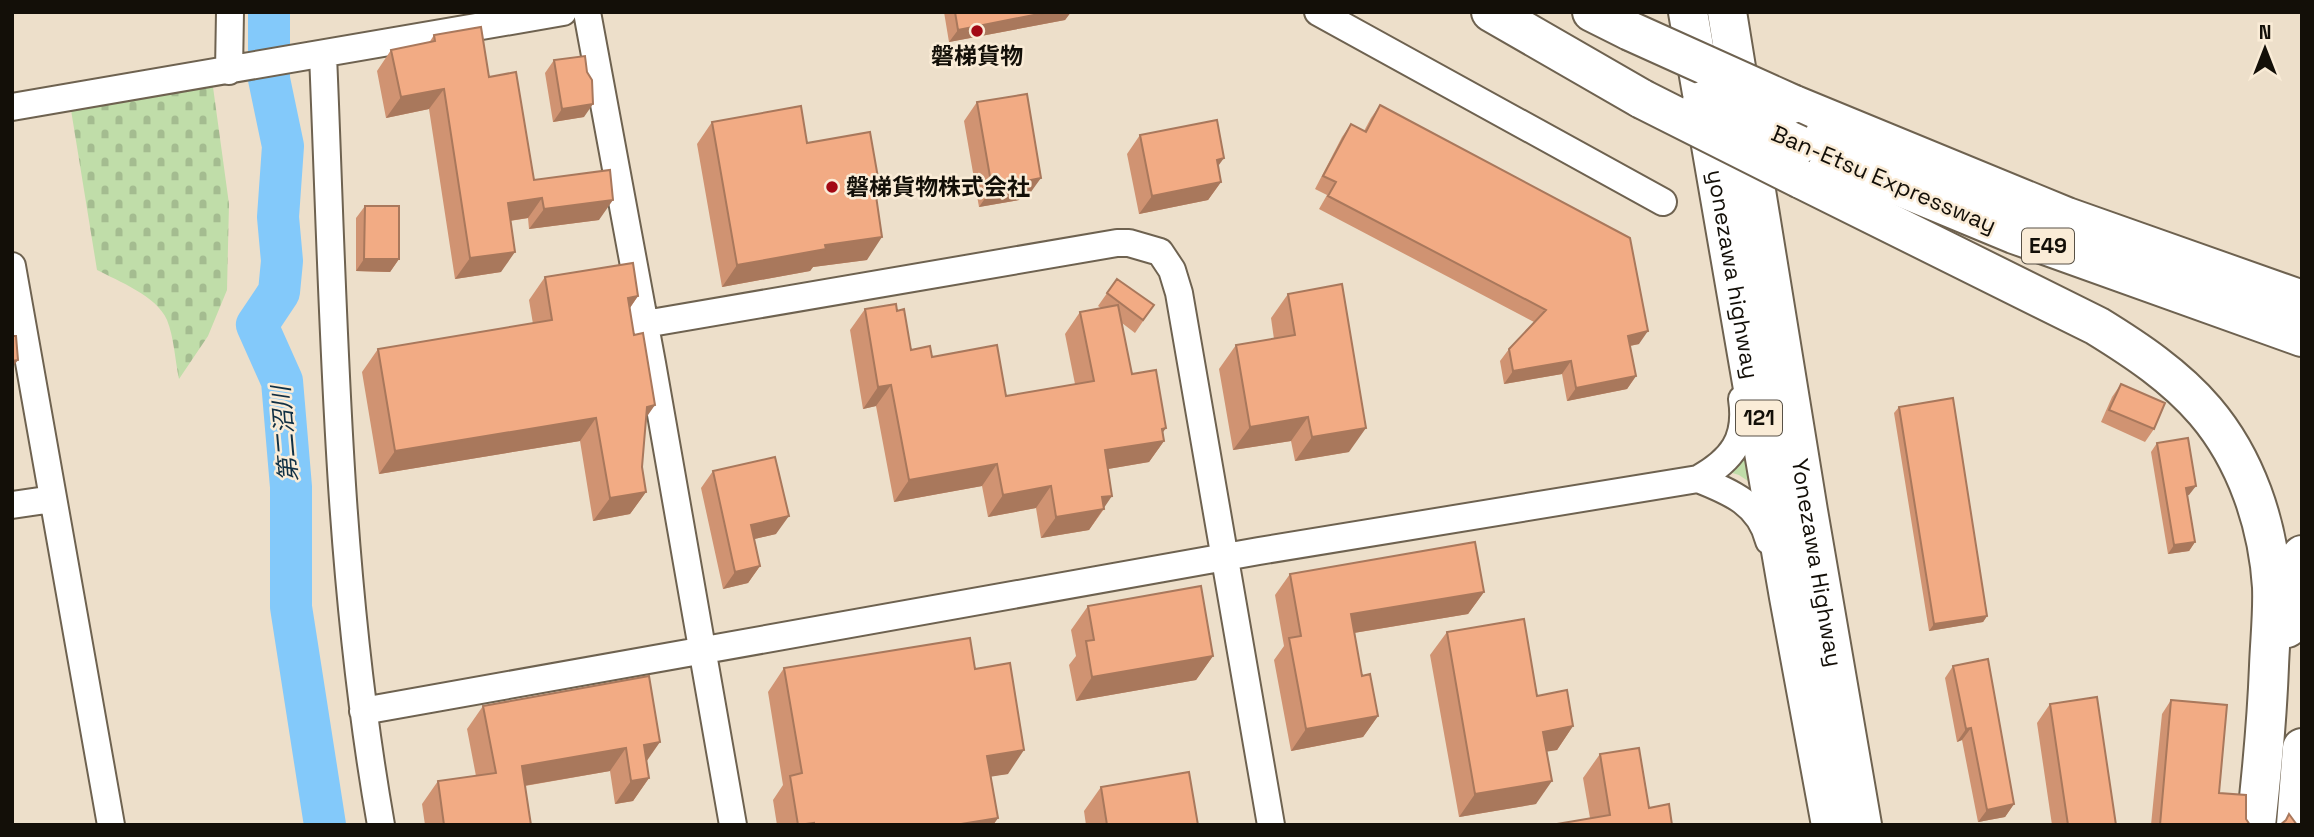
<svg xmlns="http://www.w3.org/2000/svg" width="2314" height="837" viewBox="0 0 2314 837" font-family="'Space Grotesk','Noto Sans JP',sans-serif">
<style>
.green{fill:#c0dda9}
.cemetery{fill:url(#cemetery-stones)}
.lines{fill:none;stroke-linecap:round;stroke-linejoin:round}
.river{stroke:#83c9fa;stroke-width:42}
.minor-casing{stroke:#6e6250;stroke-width:30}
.highway-casing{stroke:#6e6250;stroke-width:42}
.minor{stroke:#fff;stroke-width:26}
.highway{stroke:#fff;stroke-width:38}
.highway-bridge-casing{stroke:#6e6250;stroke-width:42;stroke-linecap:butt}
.highway-bridge{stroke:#fff;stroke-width:38}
.wall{fill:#d09372}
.shaded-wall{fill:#a9785c}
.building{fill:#f2ab84;stroke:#a9785c;stroke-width:2}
.poi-dot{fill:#a30914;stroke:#faecd7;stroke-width:2.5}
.labels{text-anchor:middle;stroke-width:5;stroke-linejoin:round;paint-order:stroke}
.shield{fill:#faecd7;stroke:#585146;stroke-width:2}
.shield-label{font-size:21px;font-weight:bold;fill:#130f08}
.poi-label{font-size:23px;font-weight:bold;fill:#130f08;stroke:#faecd7}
.street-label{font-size:23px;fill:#130f08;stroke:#faecd7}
.water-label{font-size:24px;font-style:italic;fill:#103044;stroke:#faecd7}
</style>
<defs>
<pattern id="cemetery-stones" width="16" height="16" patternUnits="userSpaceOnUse" patternTransform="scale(1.75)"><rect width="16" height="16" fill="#c0dda9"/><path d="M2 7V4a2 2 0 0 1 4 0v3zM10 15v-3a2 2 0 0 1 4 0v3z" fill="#a4bc90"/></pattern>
</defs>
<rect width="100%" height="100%" fill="#eddfca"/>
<path class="green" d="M1747,450l7,35 -15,-10 -13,-4z"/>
<path class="cemetery" d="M213,87l16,117 -2,86 -19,46 -29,43c-4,-19 -5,-42 -12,-59 -10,-24 -49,-39 -70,-50l-26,-160z"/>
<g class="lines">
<path class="river" d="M269,12v67l14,67 -5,71 4,44 -3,31 -22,33 25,56 9,106v120l34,218"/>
<defs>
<path id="minor" d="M587,12l65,351 81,462
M1318,12l345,190
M323,55c11,257 13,516 58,770
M229,71l1,-59
M12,107l551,-95
M12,266l99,559
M645,324l472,-81h12l31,9 12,18 7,23 92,532
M1698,479c33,13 62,25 71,62
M12,505l41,-6
M363,711l896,-160 439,-72c34,-19 50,-40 44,-80"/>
<g id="highway">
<path d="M1491,12l151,87"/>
<path d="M1592,12l38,19"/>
<path id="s1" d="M1688,12l101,585 42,228"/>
<path id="s2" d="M1727,12l81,499 54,314"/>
<path d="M1792,104l275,113 235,83"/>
<path d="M1799,145l215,89 288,103"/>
<path d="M1801,179l296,147c39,24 78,50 108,85 41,48 63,113 67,176 1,26 -2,53 -3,79 -2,53 -7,106 -13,159"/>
<path d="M2287,628l15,-73"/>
<path d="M2296,825l6,-77"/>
</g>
</defs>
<use href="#minor" class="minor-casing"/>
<use href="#highway" class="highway-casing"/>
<use href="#minor" class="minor"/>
<use href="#highway" class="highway"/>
<defs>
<path id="highway-bridge" d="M1630,31l162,73
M1642,99l159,80
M1702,101l97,44"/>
</defs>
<use href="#highway-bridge" class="highway-bridge-casing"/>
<use href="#highway-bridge" class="highway-bridge"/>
</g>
<path class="wall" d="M944,12h127l-6,8 -116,22z
M434,35l55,42 45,103 65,40 -70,9 -1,-11 -18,3 -9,51 -46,7 -26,-170 -43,9 -9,-47 14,-21 38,-7z
M554,60l33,12 -3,45 -31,5 -8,-49z
M977,102l51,94 -8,2 -1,2 -40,7 -15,-86z
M1380,105l259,239 -9,2 6,30 -9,13 -60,12 -5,-27 -58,10 -4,-23 9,-12 25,-27 -215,-113 8,-14 -12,-6 27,-52 9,-13 13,7 7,-13z
M712,122l95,21 73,46 -4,5 -9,66 -54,7 -3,4 -88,16 -25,-143z
M1140,135l78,31 3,16 -13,18 -69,14 -12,-60z
M365,206l34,53 -9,13 -34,-1v-53z
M545,277l93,19 -8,12 16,110 -4,49 4,25 -16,22 -37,7 -13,-80 -201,33 -17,-102 16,-23 155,-25 -4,-24z
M1117,279l37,26 -19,28 -13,-10 10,51 31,58 1,9 -15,21 -41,7 -4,40 -15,21 -48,8 -5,-30 -48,9 -6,-31 -88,16 -18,-96 -13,3 -13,-79 15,-21 32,2 14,39 21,7 74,39 69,-12 -10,-50 15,-22 21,-4 -3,-2z
M1288,294l61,158 -54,9 -4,-20 -58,9 -14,-81 17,-24 38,-6 -3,-21z
M2121,384l33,45 -9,13 -44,-20 11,-25z
M1899,407l88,209 -4,6 -54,9 -35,-218z
M2157,443l32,52h-2l8,47 -6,9 -21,3 -17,-102z
M713,471l63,63 -22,5 6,27 -12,17 -25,6 -22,-101z
M1290,574l194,18 -16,22 -114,19 8,43 16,40 -15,21 -72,14 -17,-91 10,-14 -9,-51z
M1088,606l125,50 -17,24 -120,21 -7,-36 7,-9 -5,-26z
M1447,632l90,64 36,30 -16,24 -10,1 -11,53 -77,13 -29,-162z
M1953,666l61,138 -9,13 -27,5 -16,-82 -5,2 -12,-64z
M784,668l191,1 33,105 -17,2 7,42 -5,7h-216l-4,-25 10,-15 -15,-93z
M649,676l-2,86 2,16 -16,23 -18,3 -5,-33 -85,15 6,39h-106l-3,-21 16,-23 38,-5 -9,-47 16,-23z
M2171,700l48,93 31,32h-99l11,-111z
M2050,704l66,121h-64l-15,-102z
M1600,754l49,54 -59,10 -7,-40z
M1101,787l97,38h-112l-2,-14z"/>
<path class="shaded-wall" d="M1049,12h22l-6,8 -116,22 9,-12z
M444,89l-15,20 -43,9 15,-21z
M593,104l-9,13 -31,5 9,-13z
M1224,158l-13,18 6,-16z
M1041,178l-13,18 -8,2 -1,2 -40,7 13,-19z
M1221,182l-13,18 -69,14 13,-18z
M542,198l-14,20 -34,5 14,-20z
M613,200l-14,20 -70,9 15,-20z
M882,237l-15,23 -54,7 -3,4 -88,16 15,-22 88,-20z
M515,252l-14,20 -46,7 15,-21z
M364,259h35l-9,13 -34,-1z
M638,296l-16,23 6,-21z
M1648,331l-9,13 -20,4 9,-12z
M18,360l-6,8v-7z
M1571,361l-9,13 -58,10 9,-13z
M1636,376l-9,13 -60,12 9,-13z
M891,385l-15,21 -13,3 15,-22z
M655,405l-16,23 8,-21z
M1308,417l-17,24 -58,9 17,-23z
M596,418l-16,23 -201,33 16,-23z
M1166,428l-10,14 8,-1 -15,21 -59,10 15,-22z
M1366,428l-17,24 -54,9 17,-24z
M997,464l-15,22 -88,16 15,-22z
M1051,486l-15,22 -48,9 15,-22z
M2196,486l-7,9 -10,2 7,-9z
M646,492l-16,22 -37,7 17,-23z
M1112,496l-23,34 -48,8 15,-21 46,-20z
M789,516l-13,18 -38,9 13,-18z
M2195,542l-6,9 -21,3 6,-9z
M760,566l-12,17 -25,6 12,-17z
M1484,592l-16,22 -133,22 16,-22z
M1987,616l-4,6 -54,9 5,-7z
M1213,656l-17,24 -120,21 16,-24z
M1378,716l-15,21 -72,14 15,-22z
M1573,726l-16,24 -30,5 16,-23z
M1971,728l-9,12 -5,2 9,-13z
M660,742l-16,23v-20z
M626,748l-16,23 -105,18 17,-23z
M1024,750l-16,24 -38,6 17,-24z
M649,778l-16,23 -18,3 16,-23z
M1552,781l-16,23 -77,13 16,-23z
M2014,804l-9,13 -27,5 9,-12z
M998,818l-5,7h-38z"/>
<path class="building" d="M955,12h94l-91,18z
M481,27l8,50 27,-5 18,108 76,-10 3,30 -69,9 -2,-11 -34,5 7,49 -45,6 -26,-169 -43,8 -10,-47 44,-9 -1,-6z
M585,56l2,16 5,8 1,24 -31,5 -8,-49z
M1027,94l14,84 -10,2 1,2 -40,6 -15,-86z
M1380,105l250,133 18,93 -20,5 8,40 -60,12 -5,-27 -58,10 -4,-22 37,-39 -218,-114 8,-14 -13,-6 28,-52 15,8z
M801,106l6,37 63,-11 10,57h-5l7,48 -57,8 1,4 -89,16 -25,-143z
M1217,120l7,38 -7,2 4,22 -69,14 -12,-61z
M365,206h34v53h-35z
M633,263l5,33 -10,2 6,37 9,-2 12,72 -8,2 -5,60 4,25 -36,6 -14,-80 -201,33 -17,-102 174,-29 -7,-43z
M1117,279l37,26 -11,15 -36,-27z
M1342,284l24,144 -54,9 -4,-20 -58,10 -14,-82 59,-10 -7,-41z
M896,304l1,7 7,-2 7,41 19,-4 2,11 65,-12 9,51 88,-15 -14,-69 38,-7 14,69 24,-4 10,58 -4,1 2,12 -59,9 7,46 -10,1 2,12 -48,8 -5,-31 -48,9 -6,-31 -88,16 -18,-95 -13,2 -13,-78z
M12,336h4l2,24 -6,1z
M2121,384l44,19 -11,26 -45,-19z
M1953,398l34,218 -53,8 -35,-217z
M2188,438l8,48 -10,2 9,54 -21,3 -17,-102z
M775,457l14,59 -38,9 9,41 -25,6 -22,-101z
M1475,542l9,50 -133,22 11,62 8,-2 8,42 -72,13 -17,-91 12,-2 -11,-62z
M1201,586l12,70 -121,21 -6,-36 8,-1 -6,-34z
M1524,619l13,77 30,-6 6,36 -30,6 9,49 -77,13 -28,-162z
M970,638l5,31 35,-6 14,87 -37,6 11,62 -43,7h-141v-2l-16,2 -8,-49 12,-3 -18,-105z
M1988,659l26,145 -27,6 -16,-82 -5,1 -13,-63z
M649,676l11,66 -16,3 5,33 -18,3 -5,-33 -104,18 9,59h-87l-6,-44 58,-8 -13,-67z
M2097,697l19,128h-48l-18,-121z
M2171,700l56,5 -8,88 27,2v24l4,6h-90z
M1639,748l10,60 20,-4 3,21h-121l59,-10 -10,-61z
M1189,772l9,53h-91l-6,-38z
M2289,814l8,11h-17l6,-5z"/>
<g class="poi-dot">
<circle cx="977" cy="31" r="7"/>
<circle cx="832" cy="187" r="7"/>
</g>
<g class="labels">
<g class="shield">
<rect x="2022" y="228.5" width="52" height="35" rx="5"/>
<rect x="1736" y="400.5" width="46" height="35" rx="5"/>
</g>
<g class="shield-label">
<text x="2048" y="253">E49</text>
<text x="1759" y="425">121</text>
</g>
<g class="poi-label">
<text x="977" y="64">磐梯貨物</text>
<text x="846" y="195" text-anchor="start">磐梯貨物株式会社</text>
</g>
<g class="street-label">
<text transform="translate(1884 179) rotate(23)" y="8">Ban-Etsu Expressway</text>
<text dy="8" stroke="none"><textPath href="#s1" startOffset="266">yonezawa highway</textPath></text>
<text dy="8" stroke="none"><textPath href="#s2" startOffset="558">Yonezawa Highway</textPath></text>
</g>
<g class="water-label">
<text transform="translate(285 434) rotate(-95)" y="8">第二沼川</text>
</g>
</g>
<rect width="2314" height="837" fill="none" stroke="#130f08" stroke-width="28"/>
<g transform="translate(2265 49)" stroke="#faecd7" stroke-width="5" paint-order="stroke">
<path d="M0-5L12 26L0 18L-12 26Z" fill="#130f08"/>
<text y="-10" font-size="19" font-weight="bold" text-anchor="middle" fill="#130f08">N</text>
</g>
</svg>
